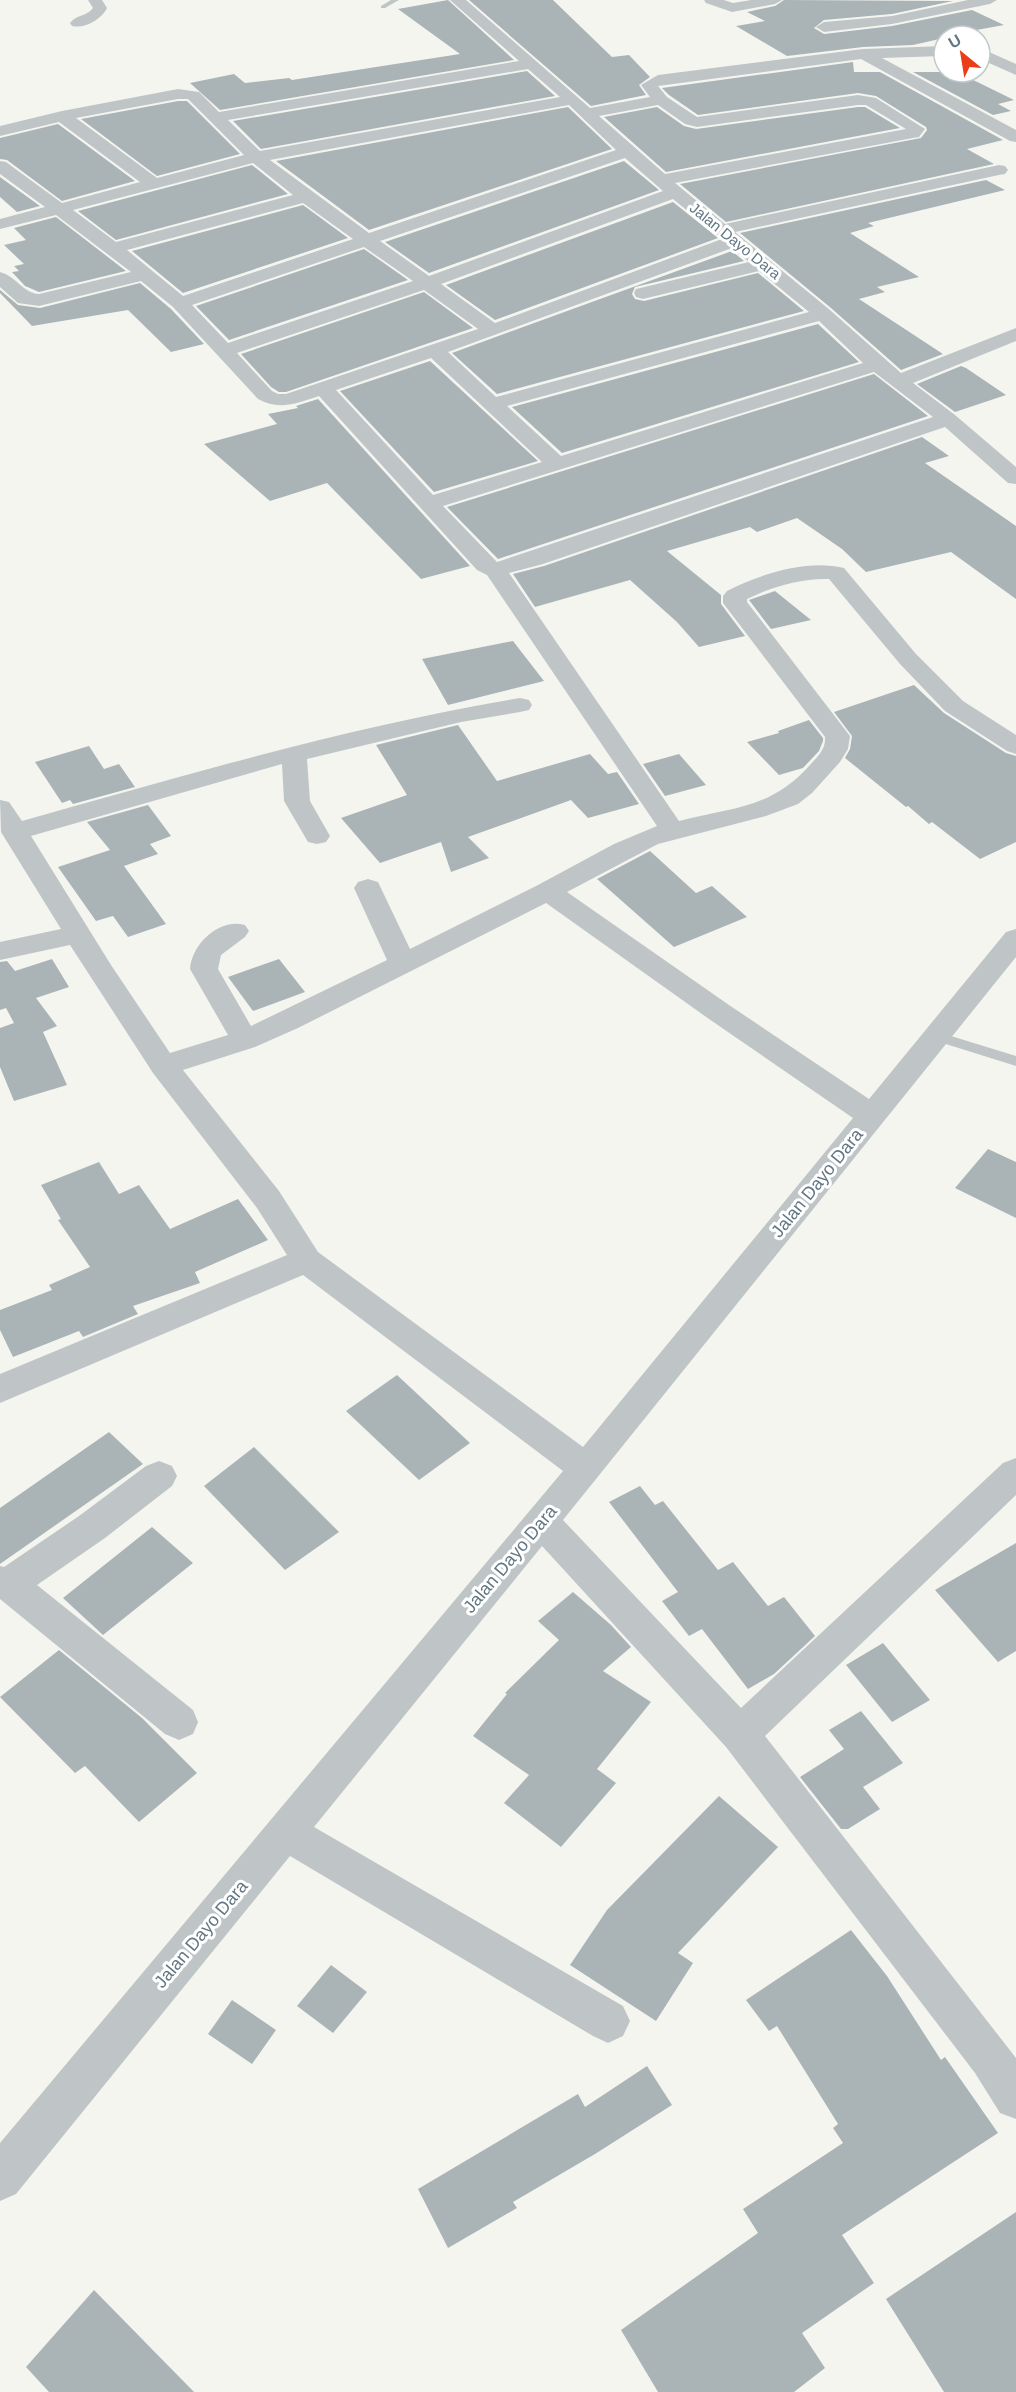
<svg xmlns="http://www.w3.org/2000/svg" width="1016" height="2392" viewBox="0 0 1016 2392" font-family="Arial,sans-serif">
<style>
.building{fill:#aab4b7}
.lines{fill:none;stroke-linecap:round;stroke-linejoin:round}
.lane{fill:#bfc5c7;fill-rule:evenodd}
.street{fill:#bfc5c7;fill-rule:evenodd}
.labels{text-anchor:middle;stroke-width:6;stroke-linejoin:round;paint-order:stroke}
.far-street-label{font-size:15px;fill:#627783;stroke:#fff}
.street-label{font-size:18px;fill:#627783;stroke:#fff}
</style>
<rect width="100%" height="100%" fill="#f5f5f0"/>
<path class="building" d="M448,0l66,60 -294,50 -30,-27 44,-9 11,9 44,-5 3,2 168,-26 -62,-45z
M469,0h84l59,57 17,-2 21,22 -11,8 7,10 -55,11z
M784,0l169,1 -61,13 -68,6 -10,8 10,6 68,-8 80,-16 32,15 -60,11v2l-31,7 -50,2 -76,9 -51,-30 29,-5 -18,-9 28,-6z
M853,62l1,10h26l123,68 -36,9 27,15 -268,58 -46,-38 241,-46 6,-8 -1,-3 -50,-31 -18,-3 -160,22 -29,-20 -7,-7z
M527,71l28,25 -294,53 -28,-28z
M913,72h44l57,28 -16,4 13,7 -18,4z
M178,101h9l53,53 -83,22 -76,-57z
M568,107l44,42 -243,81 -93,-69z
M657,107l27,19 12,3 162,-22h7l35,21 -234,44 -62,-55z
M58,124l77,57 -73,20 -55,-41 -7,-1v-21z
M624,161l35,29 -230,83 -44,-31z
M252,165l36,29 -172,46 -38,-29z
M0,177l40,29 -23,6 -17,-15z
M986,180l19,10 -137,33 6,3 -24,7 69,44 -42,10 8,5 -26,7 84,55 -42,16 -70,-62 -91,-75z
M673,202l45,36 -223,82 -49,-35z
M303,205l45,33 -165,55 -51,-42z
M56,217l70,54 -87,21 -14,-6 -13,-14 7,-1 -5,-5 10,-2 -20,-19 22,-5 -12,-12z
M364,249l44,31 -179,60 -33,-34z
M732,251l12,10 -109,26 -3,7 3,5 9,2 114,-28 46,38 -307,83 -45,-41z
M140,283l31,26 33,35 -33,8 -43,-42 -96,16 -32,-33v-3l18,15 22,3z
M424,292l49,36 -187,64h-7l-8,-5 -30,-33z
M818,324l41,38 -297,91 -50,-46z
M430,361l108,100 -104,31 -94,-101z
M961,366l5,2 40,27 -51,17 -38,-28z
M874,374l54,42 -430,143 -51,-52z
M318,399l152,167 -49,13 -94,-96 -57,18 -66,-57 73,-20 -9,-10 30,-6 -2,-2z
M922,437l27,19 -24,7 91,63v73l-65,-47 -85,20 -24,-23 -45,-31 -40,14 -7,-5 -83,24 54,44v9l24,32 -46,11 -22,-25 -47,-42 -95,27 -22,-33 31,-8z
M775,591l36,29 -40,9 -22,-29z
M513,641l31,40 -96,24 -26,-46z
M914,685l30,28 62,40 10,3v86l-36,17 -48,-37 -3,2 -21,-18 -2,1 -61,-49 5,-9 2,-13 -18,-24z
M809,720l14,18v3l-4,10 -16,17 -24,7 -32,-33 32,-9 -1,-2z
M458,725l39,56 93,-27 18,20 9,-2 22,32 -51,14 -17,-18 -103,37 21,21 -38,14 -10,-30 -61,21 -39,-45 66,-23 -31,-50z
M89,746l15,23 15,-5 16,23 -62,17 -3,-4 -8,3 -27,-41z
M679,754l27,31 -41,11 -22,-32z
M148,805l23,31 -21,8 8,10 -34,12 42,58 -38,13 -15,-21 -17,5 -38,-54 52,-17 -23,-28z
M650,851l46,42 16,-7 35,31 -73,30 -77,-68z
M52,959l17,28 -33,11 21,28 -14,6 24,53 -53,16 -14,-34v-39l14,-5 -8,-15 -6,2v-48l7,-1 8,10z
M279,959l26,33 -52,19 -25,-34z
M988,1149l28,13v56l-61,-30z
M99,1162l20,32 20,-9 31,44 68,-30 30,41 -73,32 5,11 -67,23 5,8 -55,23 -4,-6 -66,26 -13,-27v-20l52,-20 -3,-5 41,-18 -32,-47 3,-1 -20,-34z
M397,1375l73,68 -51,37 -73,-69z
M109,1432l34,32 -143,100v-56z
M254,1447l85,85 -54,38 -81,-84z
M640,1486l15,19 8,-4 55,69 15,-8 35,44 16,-9 31,39 -41,38 -26,15 -46,-60 -13,7 -27,-35 16,-9 -69,-90z
M152,1527l41,36 -90,72 -40,-37z
M1016,1543v108l-18,11 -63,-72z
M573,1592l38,33 20,22 -28,24 48,31 -54,67 19,14 -55,64 -57,-44 25,-28 -56,-39 34,-42 -2,-1 54,-53 -21,-19z
M883,1643l47,57 -38,22 -46,-57z
M59,1650l83,68 55,55 -58,49 -54,-56 -10,7 -75,-76z
M861,1711l42,52 -40,24 17,22 -32,20h-7l-41,-52 44,-28 -15,-19z
M719,1796l59,51 -100,106 15,10 -37,58 -86,-56 37,-55z
M851,1930l36,46 54,84 4,-3 53,76 -156,102 32,48 -72,50 23,35 -31,24h-136l-37,-62 137,-97 -15,-24 100,-66 -10,-15 5,-4 -61,-98 -8,5 -23,-31z
M331,1965l36,27 -34,41 -36,-27z
M232,2000l44,30 -24,34 -44,-30z
M647,2066l25,39 -77,49 -82,48 4,6 -69,40 -30,-59 160,-95 7,13z
M1016,2212v180h-72l-58,-93z
M94,2290l100,102h-145l-23,-25z"/>
<g class="lines">
<path class="lane" d="M391,0h8l-14,8h-4v-2z
M938,1032l78,24v10l-83,-26 -2,-3 2,-3z"/>
<path class="street" d="M88,0h14l5,8c-5,11 -22,21 -35,18l-2,-3c5,-8 18,-7 23,-15z
M450,0h16l124,108 60,-11 -9,-12 17,-10 205,-26 81,-3v10l-62,2 134,72v12l-6,-1 -149,-82 -203,27 9,11 30,20 161,-22 18,3 49,31 -6,8 -6,1 -238,45 50,41 274,-59 6,1 3,4 -3,4 -6,1 -264,57 95,78 71,63 115,-45v13l-103,42 42,32 61,52v17l-8,-1 -63,-56 -402,137 -34,9 170,248c54,-14 92,-12 131,-56 8,-9 16,-16 15,-28l-102,-134v-7l4,-5c33,-17 80,-32 117,-23l72,86 47,47 53,34v19l-9,-3 -62,-40 -45,-47 -71,-85c-28,-1 -58,8 -82,20v3l103,134 -2,13 -8,13 -28,31 -14,11 -32,12 -108,28 -91,48 162,113 140,94 137,-167 10,-3v28l-453,563 178,188 262,-245 13,-5v37l-251,241 251,322v61l-16,-6 -25,-40 -249,-326 -184,-201 -228,281 309,179 7,15 -7,15 -15,7 -15,-7 -303,-180 -274,338 -16,7v-58l563,-672 -260,-196 -303,128v-29l287,-119 -30,-47 -104,-135 -83,-128 -70,15v-18l61,-13 -60,-97 -1,-32 9,2 13,19c164,-46 329,-95 498,-123l9,2 3,5 -3,5 -9,2 -59,10 -154,37 3,42 20,35 -4,6 -9,2 -9,-2 -24,-41 -2,-37 -251,72 80,129 59,88 58,-18 -38,-66c2,-25 29,-51 55,-44l4,6 -4,6 -24,18 -3,14 33,57 136,-66 -33,-72 4,-6 10,-3 10,3 32,67 128,-64 76,-41 43,-18 -170,-251 -10,-5 -158,-174c-21,7 -40,15 -61,3l-85,-92 -32,-26 -102,25 -21,-3 -18,-16v-15c16,4 23,21 39,22l92,-22 -75,-57 -56,14v-10l45,-12 -45,-33v-13l6,1 56,41 78,-21 -81,-60 -59,14v-10l62,-15 116,-22 21,3 20,20 300,-51zM528,69l32,28 -300,54 -32,-31zM178,99h10l56,56 -87,23 -81,-60zM569,105l47,45 -247,83 -99,-73zM658,105l27,19 12,3 161,-22h8l40,24 -241,45 -66,-58zM625,158l38,33 -234,85 -49,-35zM253,163l40,32 -177,47 -43,-32zM673,199l49,40 -227,84 -54,-39zM303,203l50,36 -170,57 -56,-46zM364,247l49,34 -185,62 -36,-38zM732,248l17,14 -113,27 -2,4 2,4 7,2 116,-28 50,41 -313,85 -48,-45zM424,290l54,39 -192,65h-8l-6,-3 -35,-38zM819,321l44,42 -302,93 -54,-50zM431,358l111,104 -109,33 -97,-105zM874,372l59,45 -436,145 -54,-56zM546,903l163,116 144,99 -270,329 -265,-195 -39,-61 -96,-121 72,-23 43,-19z
M704,0h20l9,3 18,-3h31l-7,4 -43,8 -26,-9z
M968,0h29l-7,4 -98,20 -68,8 -8,-5 8,-5 68,-6z
M980,48l36,16v11l-36,-16z
M159,1461l13,5 5,10 -5,10 -67,52 -68,47 156,125 5,12 -5,12 -14,6 -14,-6 -165,-135v-33l4,1 75,-51 67,-50z"/>
</g>
<g class="labels">
<g class="far-street-label">
<text transform="translate(735 241) rotate(39)" y="5">Jalan Dayo Dara</text>
</g>
<g class="street-label">
<text transform="translate(817 1183) rotate(-51)" y="6">Jalan Dayo Dara</text>
<text transform="translate(510 1559) rotate(-50)" y="6">Jalan Dayo Dara</text>
<text transform="translate(201 1934) rotate(-50)" y="6">Jalan Dayo Dara</text>
</g>
</g>
<g transform="translate(962 54) rotate(330)"><circle r="28" fill="#ffffff" stroke="#c0c9cd" stroke-width="1.5"/>
<path d="M0-4.5L10 22L0 15L-10 22Z" fill="#ed3c18"/>
<text y="-9" font-size="16" font-weight="bold" text-anchor="middle" fill="#627783">U</text>
</g>
</svg>
